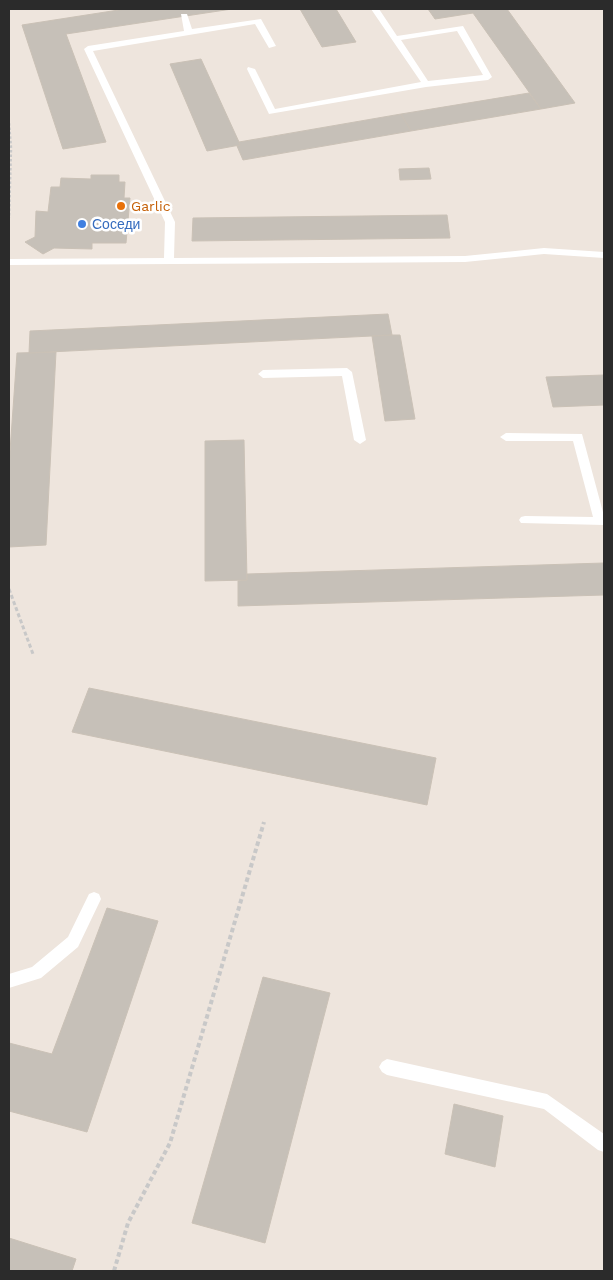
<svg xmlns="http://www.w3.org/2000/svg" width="613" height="1280" viewBox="0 0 613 1280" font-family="'Work Sans',sans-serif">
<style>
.building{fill:#c6c0b8;stroke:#cac1b6}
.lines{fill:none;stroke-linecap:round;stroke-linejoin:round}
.path-far2{stroke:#c8c8c8;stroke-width:2.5;stroke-dasharray:2.5 2;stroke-linecap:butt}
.path-far1{stroke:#c8c8c8;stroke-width:3;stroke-dasharray:4 2.5;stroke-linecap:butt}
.path{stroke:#c8c8c8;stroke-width:4;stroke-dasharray:4.5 3;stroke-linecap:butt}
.lane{fill:#fff;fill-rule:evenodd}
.food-dot{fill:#e8710a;stroke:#fff;stroke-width:2}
.shop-dot{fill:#3f7fe0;stroke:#fff;stroke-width:2}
.labels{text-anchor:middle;stroke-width:5;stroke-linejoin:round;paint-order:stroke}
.far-food-label{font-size:14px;fill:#c56008;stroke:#fff;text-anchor:start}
.far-shop-label{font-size:14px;fill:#366cbe;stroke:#fff;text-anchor:start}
</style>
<rect width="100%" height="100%" fill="#eee5dd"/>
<path class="building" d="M125,9h107l-166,25 40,108 -43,7 -41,-124z
M300,9h36l20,33 -34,5z
M428,9h79l68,94 -34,6 -68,-96 -38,6z
M201,59l38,83 1,3 -33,6 -37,-87z
M529,93l12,16 -130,22 -10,-17z
M401,114l10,17 -168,29 -6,-14 3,-1 -1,-3z
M429,168l2,11 -31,1 -1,-11z
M91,175h28v7h6l-1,16h6l-4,45h-34v6l-38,-1 -11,6 -18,-12 10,-5 1,-26 12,1 3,-25h9l1,-9 30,1z
M447,215l3,23 -258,3 1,-23z
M388,314l4,21 -363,18 1,-22z
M392,335h8l15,84 -30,2 -13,-85z
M56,352l-10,193 -37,2v-82l8,-112z
M604,375v30l-51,2 -7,-30z
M244,440l3,140 -42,1v-140z
M604,563v32l-366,11v-25l9,-1v-6z
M89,688l347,70 -9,47 -355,-73z
M107,908l51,13 -71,211 -78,-21v-68l43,11z
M263,977l67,16 -65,250 -73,-20z
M454,1104l49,12 -8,51 -50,-13z
M9,1238l67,21 -4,12h-63z"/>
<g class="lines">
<path class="path-far2" d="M9,123l2,25 -2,70"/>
<path class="path-far1" d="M9,589l24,65"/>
<path class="path" d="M114,1271l14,-48 42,-80 94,-321"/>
<path class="lane" d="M371,9h8l18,27 66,-10 29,51 -4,3 -62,7 -157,27 -22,-45 1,-2 7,2 20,40 146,-27zM457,31l26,44 -55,6 -27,-41z
M181,14h6l5,15 69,-10 15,27 -7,2 -14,-24 -162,27 82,171 -1,36 291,-2 79,-8 60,4v6l-60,-4 -79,8 -456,3v-6l155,-1 1,-36 -81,-173 4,-3 96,-15z
M347,368l5,4 14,68 -6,4 -6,-4 -12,-64 -79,2 -5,-4 5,-4z
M506,433l76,1 22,82v9l-83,-2 -2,-3 2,-3 4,-1 68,1 -20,-76h-67l-6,-4z
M94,892l5,2 2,5 -23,48 -37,31 -32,10v-14l23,-7 36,-30 21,-43z
M387,1059l160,35 57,40v18l-6,-2 -54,-41 -157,-34 -5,-3 -3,-5 3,-5z"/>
</g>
<circle class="food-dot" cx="121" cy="206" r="5"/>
<circle class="shop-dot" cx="82" cy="224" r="5"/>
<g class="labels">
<g class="far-food-label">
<text x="131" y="211">Garlic</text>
</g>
<g class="far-shop-label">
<text x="92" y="229">Соседи</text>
</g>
</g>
<rect width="613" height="1280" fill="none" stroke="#2b2b2b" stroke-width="20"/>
</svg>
